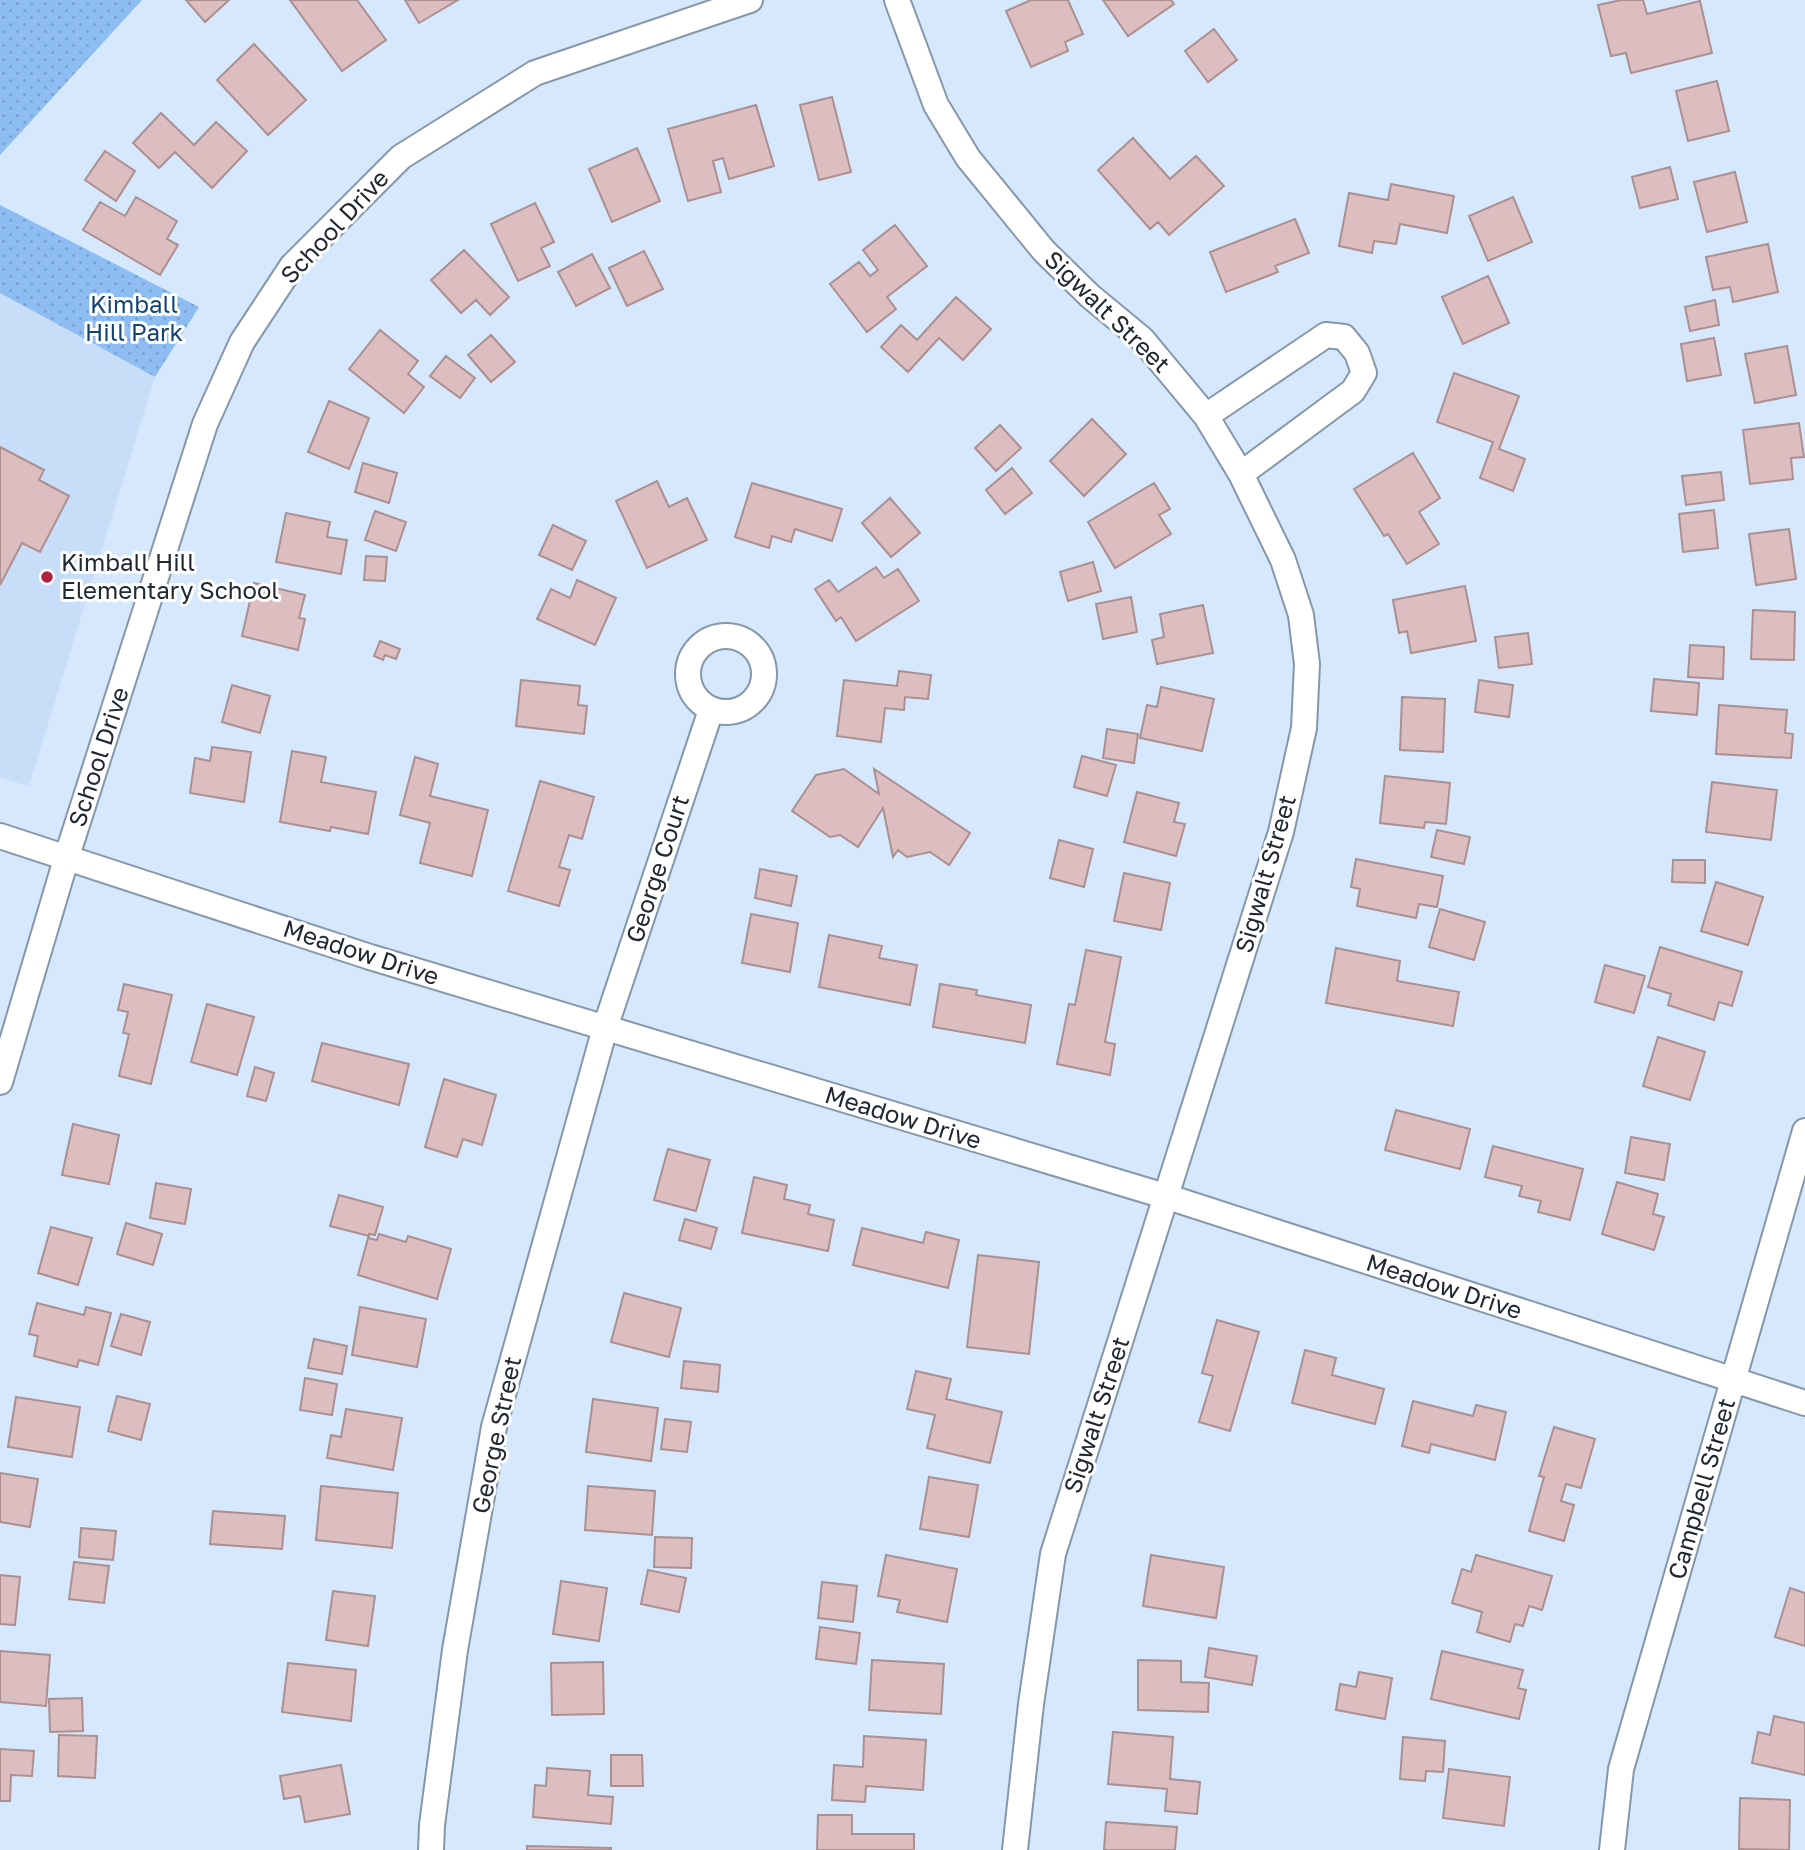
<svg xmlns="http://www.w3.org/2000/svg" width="1805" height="1850" viewBox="0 0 1805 1850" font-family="'Golos Text',sans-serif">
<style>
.built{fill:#c7ddf8}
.grass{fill:url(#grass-dots)}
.building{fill:#ddbec0;stroke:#ac8f90;stroke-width:2}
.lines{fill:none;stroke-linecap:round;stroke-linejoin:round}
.minor-casing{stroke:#8697aa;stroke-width:28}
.minor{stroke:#fff;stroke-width:24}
.poi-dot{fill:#b32141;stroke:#fff;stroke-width:2.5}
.labels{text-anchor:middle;stroke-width:6;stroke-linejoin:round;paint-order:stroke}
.street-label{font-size:24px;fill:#212830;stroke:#fff}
.park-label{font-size:24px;fill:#144474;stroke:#fff}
.poi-label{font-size:24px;fill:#212830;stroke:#fff;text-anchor:start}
</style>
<defs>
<pattern id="grass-dots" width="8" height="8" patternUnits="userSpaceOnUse" patternTransform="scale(1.75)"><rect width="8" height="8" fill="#8dbdf2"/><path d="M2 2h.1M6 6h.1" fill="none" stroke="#79a2d0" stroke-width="1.8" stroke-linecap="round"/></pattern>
</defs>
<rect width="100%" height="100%" fill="#d6e8fd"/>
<path class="built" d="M0,293l155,84 -126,409 -29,-8z"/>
<path class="grass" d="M0,0h142l-142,155z
M0,205l199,102 -44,70 -155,-84z"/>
<path class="building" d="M186,0h43l-24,22z
M290,0h67l29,40 -44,31z
M405,0h53l-39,23z
M1031,0h37l15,34 -18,8 3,9 -37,16 -25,-56z
M1103,0h68l3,4 -46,32z
M1621,0h22l4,14 53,-13 12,52 -81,20 -5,-20 -15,3 -13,-51z
M1214,29l23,31 -29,22 -23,-31z
M254,44l52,56 -38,35 -51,-55z
M1717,81l12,50 -41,10 -12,-50z
M832,97l19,75 -32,8 -19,-75z
M756,105l18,61 -45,13 -6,-21 -10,3 8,31 -33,9 -20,-72z
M161,113l33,32 22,-23 31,29 -35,37 -37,-36 -16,16 -26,-25z
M1133,138l37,41 26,-23 28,30 -55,49 -11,-13 -8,7 -52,-59z
M637,148l23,53 -48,21 -23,-53z
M105,151l30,20 -19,30 -31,-21z
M1670,167l8,32 -38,9 -8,-31z
M1735,172l12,50 -40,10 -13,-50z
M1391,184l63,12 -7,37 -47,-9 -4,20 -22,-3 -2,12 -33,-7 10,-53 39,7z
M136,197l41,24 -10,18 11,6 -18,30 -77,-45 17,-28 25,14z
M1513,197l19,45 -44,19 -19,-45z
M535,203l19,39 -13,6 9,18 -32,15 -27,-57z
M1295,219l14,34 -34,13 3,6 -52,20 -16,-40z
M895,225l32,41 -40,31 9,12 -29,23 -37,-48 29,-22 11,14 8,-6 -15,-20z
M1768,244l10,48 -45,10 -3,-15 -17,3 -7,-33z
M464,250l45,47 -19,18 -14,-15 -15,13 -30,-33z
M644,251l19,38 -36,17 -18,-38z
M592,254l18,34 -34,18 -18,-34z
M1488,276l21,47 -46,21 -21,-47z
M956,297l35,32 -28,31 -24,-22 -31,34 -27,-25 20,-22 16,15z
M1715,300l4,25 -29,6 -5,-24z
M380,330l38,31 -10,13 16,13 -20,26 -55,-44z
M491,335l24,27 -24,20 -23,-27z
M1714,338l7,37 -34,6 -6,-37z
M1787,346l9,49 -41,8 -10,-49z
M446,356l29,22 -15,20 -30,-22z
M1454,373l65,23 -20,53 26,10 -12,32 -33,-13 13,-36 -56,-20z
M329,401l40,17 -20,51 -41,-17z
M1092,419l34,35 -42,42 -34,-35z
M1799,423l5,34 -13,1 2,21 -43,5 -7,-54z
M1000,425l21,23 -25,23 -21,-23z
M0,447l44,23 -5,10 30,16 -29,56 -18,-9 -22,42z
M1413,453l27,45 -21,14 20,32 -32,20 -19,-30 -4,2 -30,-47z
M363,463l34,10 -8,30 -34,-11z
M1012,468l20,25 -27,21 -19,-24z
M1721,472l3,28 -38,5 -4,-29z
M657,481l12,26 18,-9 20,42 -60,28 -31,-67z
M752,483l90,26 -10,32 -37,-12 -4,13 -19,-6 -3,12 -34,-11z
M1154,483l16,26 -11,6 12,19 -56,34 -27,-46z
M890,498l30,35 -29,24 -29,-34z
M1714,510l4,38 -35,4 -4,-38z
M375,511l31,11 -10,29 -31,-11z
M286,513l44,9 -3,15 20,3 -6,34 -65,-12z
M553,525l33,16 -14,29 -33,-15z
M1789,529l7,50 -40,6 -7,-51z
M366,556l21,1 -2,24 -21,-1z
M1093,562l8,29 -33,10 -8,-29z
M876,567l8,11 14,-9 21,32 -63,40 -15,-24 -5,4 -21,-32 14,-9 9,12z
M577,580l39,18 -21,47 -58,-26 14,-30 19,9z
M254,583l51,12 -6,23 6,1 -7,31 -56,-14z
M1465,586l11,55 -65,12 -4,-22 -8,2 -6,-33z
M1131,597l6,35 -34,7 -7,-35z
M1203,605l10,48 -56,11 -5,-24 12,-3 -4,-23z
M1753,610l42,2 -1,48 -43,-1z
M1528,633l4,31 -33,4 -4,-31z
M380,641l20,8 -4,10 -11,-4 -2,5 -9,-4z
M1690,645l34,2 -1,32 -35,-2z
M899,671l32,4 -3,24 -23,-2 -1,13 -19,-2 -4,34 -44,-6 7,-56 53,6z
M1654,679l45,4 -2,32 -46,-4z
M521,680l59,6 -2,19 9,1 -3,28 -68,-8z
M1479,680l34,5 -4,32 -34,-5z
M232,685l38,11 -10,37 -38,-11z
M1161,687l53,12 -12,52 -62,-13 7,-33 10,2z
M1402,697l43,2 -2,53 -43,-2z
M1719,705l68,5 -2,23 8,1 -2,24 -75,-4z
M1107,729l31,5 -4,29 -31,-5z
M212,747l39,5 -7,50 -54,-9 5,-35 15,3z
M292,751l34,6 -5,25 55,10 -8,42 -37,-7 -1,4 -50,-9z
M1082,756l34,9 -9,31 -33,-9z
M415,757l23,7 -8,32 58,14 -16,66 -52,-13 10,-40 -30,-8z
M844,769l35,25 -5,-25 96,64 -21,32 -19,-13 -23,5 -9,-7 -5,7 -10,-49 -25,39 -18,-12 -10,2 -38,-26 24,-36z
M1385,776l65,7 -4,41 -21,-2 -1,6 -44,-5z
M540,781l54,16 -12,42 -13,-4 -10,32 11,3 -11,36 -51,-15z
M1712,782l65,8 -6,50 -65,-8z
M1137,792l42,11 -5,19 11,2 -9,32 -52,-14z
M1437,830l33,7 -6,27 -33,-7z
M1059,840l34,9 -9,38 -34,-9z
M1356,859l87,17 -6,31 -18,-3 -3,14 -59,-12 3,-17 -9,-2z
M1673,860h32v23l-33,-1z
M760,869l37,7 -6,30 -36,-8z
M1124,873l46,10 -9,47 -47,-9z
M1716,882l47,15 -15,48 -47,-14z
M1440,909l45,13 -11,38 -45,-13z
M751,914l47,9 -8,49 -48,-9z
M829,935l53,11 -3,12 38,7 -7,40 -91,-18z
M1660,947l82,25 -10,34 -13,-4 -5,18 -46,-15 3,-11 -23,-7z
M1336,948l64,13 -3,20 62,11 -6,34 -127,-23z
M1086,950l35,7 -16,85 10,2 -5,31 -53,-11 12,-60 6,1z
M1605,965l40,11 -11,37 -39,-11z
M124,984l48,11 -21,89 -32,-8 10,-42 -6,-1 5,-21 -10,-2z
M940,984l37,6 -1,5 55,10 -6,38 -92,-16z
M207,1004l47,13 -17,58 -46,-13z
M1658,1037l47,15 -15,48 -47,-14z
M322,1043l87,21 -10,41 -87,-24z
M255,1067l19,6 -8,28 -19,-5z
M444,1079l52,16 -14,50 -19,-6 -6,18 -32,-10z
M1396,1110l74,19 -10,40 -75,-19z
M73,1124l46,11 -10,49 -47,-9z
M1631,1137l39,7 -6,36 -39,-7z
M1493,1146l90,23 -13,51 -32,-8 3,-11 -22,-5 3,-10 -37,-9z
M668,1149l42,11 -14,51 -42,-11z
M754,1177l33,8 -3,14 26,6 -2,9 26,6 -6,31 -86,-18z
M1617,1182l41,12 -5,20 11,3 -10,33 -52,-16z
M156,1183l35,6 -6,35 -35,-6z
M339,1195l44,12 -8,28 -6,-1v2l-39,-10z
M685,1219l32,9 -6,21 -32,-9z
M126,1223l36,11 -9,31 -36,-11z
M51,1227l41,11 -14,47 -40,-12z
M862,1228l61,15 3,-11 33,8 -11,48 -95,-23z
M379,1234l27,8 2,-6 43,13 -14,50 -79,-24 10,-37 9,2z
M978,1255l61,7 -10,92 -62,-7z
M624,1293l57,15 -12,49 -58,-15z
M37,1303l47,12 2,-8 25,6 -13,52 -19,-5 -2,7 -43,-11 4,-20 -9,-2z
M360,1307l66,12 -9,48 -65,-12z
M121,1314l29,8 -9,33 -30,-9z
M1217,1320l42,12 -29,99 -31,-9 14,-46 -11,-3z
M314,1339l33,7 -5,28 -34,-6z
M1305,1350l31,8 -4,17 52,14 -9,35 -83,-21z
M684,1361l36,4 -2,27 -37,-4z
M916,1371l35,8 -5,20 56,13 -12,51 -63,-15 8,-33 -28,-6z
M305,1378l32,6 -5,31 -32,-5z
M117,1396l33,8 -9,36 -33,-9z
M16,1397l64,10 -8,50 -64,-10z
M593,1399l65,9 -7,53 -65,-9z
M1413,1401l60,15 3,-11 30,7 -11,48 -64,-16 -2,9 -27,-7z
M346,1409l56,9 -9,52 -66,-12 4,-23 10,2z
M665,1419l26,3 -4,30 -26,-3z
M1554,1427l41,12 -14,49 -15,-4 -5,17 13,4 -10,36 -35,-10 15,-54 -5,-1z
M0,1473l38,6 -8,48 -30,-5z
M929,1477l49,8 -9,52 -49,-8z
M321,1486l77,7 -6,55 -76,-8z
M588,1486l67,5 -3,44 -67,-5z
M213,1511l72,5 -3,33 -72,-5z
M81,1528l35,3 -3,29 -34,-3z
M655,1537l37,1 -1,30 -37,-1z
M886,1555l71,14 -10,53 -50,-10 3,-12 -22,-4z
M1151,1555l73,12 -8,51 -73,-12z
M1476,1555l76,21 -10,34 -13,-4 -6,20 -8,-2 -5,18 -33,-10 5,-20 -30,-9 10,-34 9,3z
M74,1562l35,4 -5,37 -35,-4z
M648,1570l38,8 -7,34 -38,-8z
M0,1575l20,2 -5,48 -15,-1z
M561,1581l46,7 -8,53 -46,-7z
M822,1582l35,4 -4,36 -35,-4z
M1790,1588l15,5v53l-30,-9z
M333,1591l42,5 -7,50 -42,-6z
M820,1627l40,6 -4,31 -40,-5z
M1209,1648l48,8 -5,29 -47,-8z
M0,1651l50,4 -4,51 -46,-4z
M1442,1651l81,19 -5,18 8,2 -7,29 -88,-20z
M872,1660l72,4 -3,50 -72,-4z
M1138,1660l43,1v21l28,1 -1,29 -70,-2z
M603,1662l1,52 -52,1 -1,-52z
M288,1663l68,7 -5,51 -69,-9z
M1359,1672l33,6 -7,41 -49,-9 4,-26 16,3z
M82,1698l1,33 -33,1 -1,-33z
M1774,1716l31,7v52l-53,-12 6,-31 12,3z
M1113,1732l60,5 -3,42 30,3 -3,32 -32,-3 2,-22 -59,-5z
M59,1735l38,1 -2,42 -37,-2z
M864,1736l62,4 -3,50 -57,-4 -1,16 -33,-2 2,-35 29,2z
M1403,1737l42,4 -2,31 -17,-1 -1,10 -25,-2z
M0,1749l34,2 -2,25 -21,-1 -1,26h-10z
M611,1755h31l1,31h-32z
M341,1765l9,49 -45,8 -5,-26 -16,3 -4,-23z
M547,1768l43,3 -2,24 25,2 -2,27 -78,-7 2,-32 11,1z
M1449,1769l61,8 -6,49 -61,-8z
M1740,1798l50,2 -1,50 -50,-1z
M818,1815h34v19h62v16h-97z
M1106,1822l71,5 -2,23h-71z
M527,1846l84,2v2h-84z"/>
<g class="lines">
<defs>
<path id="minor" d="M897,0l39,105 32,53 76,93 46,45 52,43 64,77 35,58 42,86 18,55 6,49 -3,64 -23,104 -228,722 -22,150 -16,146
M1206,416l120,-81 18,2 13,16 7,20 -11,18 -112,83
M688 674a38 38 0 1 1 76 0a38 38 0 1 1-76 0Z
M0,836l370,121 798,240 637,206
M0,1082l67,-226 138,-432 37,-82 50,-76 109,-109 126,-79 8,-5 215,-73
M431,1850l1,-25 23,-175 39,-223 111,-399 106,-318
M1612,1850l9,-81 184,-638"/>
</defs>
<use href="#minor" class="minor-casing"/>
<use href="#minor" class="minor"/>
</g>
<circle class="poi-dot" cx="47" cy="577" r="7"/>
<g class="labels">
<g class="street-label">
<text transform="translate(335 227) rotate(-47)" y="8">School Drive</text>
<text transform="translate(1107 312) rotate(44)" y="8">Sigwalt Street</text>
<text transform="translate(99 757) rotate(-72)" y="8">School Drive</text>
<text transform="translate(658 869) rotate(-72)" y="8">George Court</text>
<text transform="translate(1266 874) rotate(-74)" y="8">Sigwalt Street</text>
<text transform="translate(361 953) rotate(18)" y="8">Meadow Drive</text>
<text transform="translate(903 1118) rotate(17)" y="8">Meadow Drive</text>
<text transform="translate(1444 1287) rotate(18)" y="8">Meadow Drive</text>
<text transform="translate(1097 1415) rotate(-72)" y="8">Sigwalt Street</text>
<text transform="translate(497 1435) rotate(-78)" y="8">George Street</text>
<text transform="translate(1702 1489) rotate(-74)" y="8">Campbell Street</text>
</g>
<g class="park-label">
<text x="134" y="313">Kimball<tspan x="134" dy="28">Hill Park</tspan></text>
</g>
<g class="poi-label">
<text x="61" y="571">Kimball Hill<tspan x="61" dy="28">Elementary School</tspan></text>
</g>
</g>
</svg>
